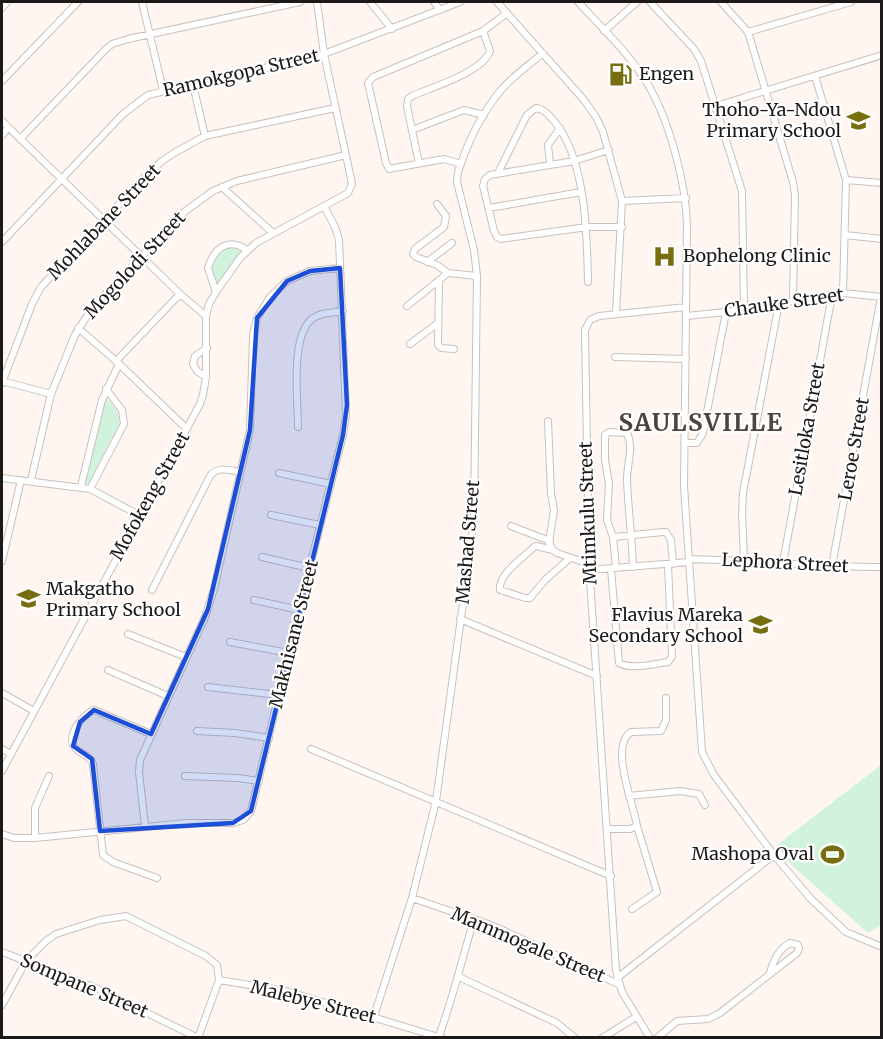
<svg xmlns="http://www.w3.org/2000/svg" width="883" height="1039" viewBox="0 0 883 1039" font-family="Merriweather,serif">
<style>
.grass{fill:#d1f2dd}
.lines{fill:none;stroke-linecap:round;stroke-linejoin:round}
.minor-casing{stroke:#cac0bb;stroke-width:8}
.minor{stroke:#fff;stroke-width:6}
.marked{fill:#1d4ed8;fill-opacity:0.2;stroke:#1d4ed8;stroke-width:4.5;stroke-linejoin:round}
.labels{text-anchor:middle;stroke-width:4.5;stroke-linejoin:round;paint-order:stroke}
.street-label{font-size:18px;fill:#1d1918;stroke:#fff}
.poi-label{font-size:18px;fill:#1d1918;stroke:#fff;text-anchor:start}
.district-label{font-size:24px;font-weight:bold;letter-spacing:1.5px;fill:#4d4440;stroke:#fff}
</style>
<rect width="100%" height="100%" fill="#fff6f2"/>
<path class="grass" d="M226,247h8l9,3 -27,36 -5,-19 6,-11z
M104,396c11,11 17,17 16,33l-28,52 -4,5 -3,1 -2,-5z
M881,765v160l-13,8 -79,-70 -12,-18z"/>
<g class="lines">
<defs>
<path id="minor" d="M142,2l21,88
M370,2l22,27
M434,2l6,8
M497,2l87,98 12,17 7,15 19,69 -6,112
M578,2c23,25 51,51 69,81 22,36 39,100 40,142l-3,261 18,266 12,23 60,80 36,43 36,34 36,15
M650,2l44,47 7,12 41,130 2,118
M721,2l27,30 45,150 2,13 -2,106
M2,8l5,-6
M604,31l33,-29
M748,32l103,-30
M815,76l31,104 -3,113
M2,81l76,-79
M193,85l12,51
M716,106l166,-51
M2,121l178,173 26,22
M412,130l52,-20 20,5
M2,135l6,-7
M20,139l86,-90 6,-5 16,-5 172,-37
M609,150l-35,11 -84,14 -5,4 -2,7 11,45 3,6 4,2 86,-12h35
M419,163l-12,-56 1,-8 4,-3c20,-9 71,-24 78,-45l-7,-20
M461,164l-17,-5 -55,10 -3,-6 -18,-80 5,-6 110,-46 24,-18
M550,164l-2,-19 12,-17
M498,173l29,-58 9,-7c8,1 13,7 18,13 32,38 33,113 34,161
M846,180l36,3
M222,187l51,46
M622,201l64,-3
M437,204l9,12 -2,11 -29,22 -2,5 3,3 21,8 11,8
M489,208l92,-16
M845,235l37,4
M2,242l121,-128 25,-19 176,-41 136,-52
M427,262l25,-19
M439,280l-1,65 3,3 13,1
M216,292l-8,-24c6,-20 20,-31 39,-18
M407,306l41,-33 29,3
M686,316l40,-4 117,-19 39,4
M78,328l38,33 71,68
M410,344l28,-21
M615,357l71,2
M116,361l64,-67
M206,377l-9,-6 -4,-7 2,-8 12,-8
M2,381l49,13
M2,383l30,-79 9,-17 102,-108 19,-18 12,-8 31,-17 130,-28
M548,421l3,73 3,16 -5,33 4,7 4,3 32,11
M298,427c0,-26 -8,-91 14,-108 8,-7 20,-6 31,-8
M684,443h13l6,-10 23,-121
M279,473l52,11
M2,478l88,11 49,26
M31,480l20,-86 24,-59 17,-27 92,-96 29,-21 24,-10 109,-26
M81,486l21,-86 17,-36
M90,489l34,-65 -2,-14 -16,-21
M271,515l49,10
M511,526l39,15
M613,537l3,31
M553,550l-17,-4 -2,1c-11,11 -36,27 -34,43l25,8h5l15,-18 25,-22
M262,557l47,11
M689,559c64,1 128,8 193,8
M744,559l-2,-46 1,-20 36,-190
M2,561l19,-81
M783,563l49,-268
M832,566l49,-269
M633,567c-1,-29 -5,-59 -6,-88 0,-16 7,-31 0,-46l-18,-1 -4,3v25l4,24 -2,36 6,17 50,-5h3l5,8 2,24
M611,569l8,94c12,7 35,1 49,-1l4,-5 -4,-92
M589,570l100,-8
M152,590l58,-114c8,-10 18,-6 30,-4
M254,600l45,10
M460,619l137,57
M128,634l58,23
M230,642l59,11
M108,670l60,26
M208,687l71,8
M2,693l32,18
M197,731l38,2 34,5
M151,734l-57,-24c-11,4 -30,27 -18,39 6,6 14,6 17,15l10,91 10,7 44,16
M2,749l9,5
M311,749l300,127
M2,771l198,-367 3,-9 3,-18v-61l3,-12 7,-12 24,-34 16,-15 92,-50 4,-9 -2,-10 -26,-120 -7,-52
M185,776l53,2 21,3
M629,796l51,-5 19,3 6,11
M145,826l-6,-54 1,-12 65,-143 9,-28 36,-159 3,-95 4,-17 13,-21 17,-16 23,-10 30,-3
M607,829h23l7,-3c-3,-21 -28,-80 -6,-94l30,-1 5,-11v-22
M2,834l12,4h21l151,-15h47l10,-3 8,-9 48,-201 44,-175 3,-20 -7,-175 -4,-13 -11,-21
M35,838v-30l14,-32
M412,898l82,28 124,58
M632,909l25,-17 -20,-66
M2,952l94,36 102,50
M459,977l98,46 18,15
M617,978l157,-123
M219,980l67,11 156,47
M2,1005l24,-44 20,-20 10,-7 44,-14 26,-4 80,40 11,9 2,15 -21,58
M374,1016l38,-118 24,-97 34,-249 4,-37 3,-239 -3,-26 -17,-68 1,-10c9,-28 24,-59 43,-82 12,-14 28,-25 42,-37
M439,1036c14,-38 23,-77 35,-117
M602,1038l34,-21
M650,1038l-28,-46 -6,-22 -27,-406 -4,-234 5,-10 9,-4 87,-9
M657,1038l20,-17 31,-2 12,-6 77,-60 2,-4 -1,-4 -8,-2c-11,6 -17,18 -20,30"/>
</defs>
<use href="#minor" class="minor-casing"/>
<use href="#minor" class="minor"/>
</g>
<path class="marked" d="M340,268l7,137 -4,30 -92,376 -18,12 -133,8 -8,-72 -19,-13 7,-24 14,-12 57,24 57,-125 42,-179 7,-112 30,-37 23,-10z"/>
<defs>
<symbol id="fuel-bare" viewBox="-9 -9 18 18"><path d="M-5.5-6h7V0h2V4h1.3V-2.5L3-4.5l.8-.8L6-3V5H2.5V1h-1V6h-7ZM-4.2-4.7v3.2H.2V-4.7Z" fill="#776f0f" stroke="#fff" stroke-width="2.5" paint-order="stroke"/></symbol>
<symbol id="school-bare" viewBox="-9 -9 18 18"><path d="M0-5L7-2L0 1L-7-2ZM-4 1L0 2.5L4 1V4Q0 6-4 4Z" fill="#776f0f" stroke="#fff" stroke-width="2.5" paint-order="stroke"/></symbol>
<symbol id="hospital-bare" viewBox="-9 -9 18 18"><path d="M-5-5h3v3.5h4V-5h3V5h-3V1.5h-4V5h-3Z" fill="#776f0f" stroke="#fff" stroke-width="2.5" paint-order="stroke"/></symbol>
<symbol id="stadium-bare" viewBox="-9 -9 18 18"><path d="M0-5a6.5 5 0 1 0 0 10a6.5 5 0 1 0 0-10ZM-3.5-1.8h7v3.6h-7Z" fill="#776f0f" stroke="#fff" stroke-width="2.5" paint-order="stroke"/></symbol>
</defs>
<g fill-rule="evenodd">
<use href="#fuel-bare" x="604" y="58" width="33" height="33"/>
<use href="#school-bare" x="842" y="104" width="33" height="33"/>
<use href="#hospital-bare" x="648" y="240" width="33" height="33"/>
<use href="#school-bare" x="12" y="582" width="33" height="33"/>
<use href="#school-bare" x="744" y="608" width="33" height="33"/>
<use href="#stadium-bare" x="816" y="838" width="33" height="33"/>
</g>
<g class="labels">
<g class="street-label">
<text transform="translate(241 73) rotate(-13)" y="6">Ramokgopa Street</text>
<text transform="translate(104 222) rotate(-46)" y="6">Mohlabane Street</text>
<text transform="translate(135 265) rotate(-47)" y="6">Mogolodi Street</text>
<text transform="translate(784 303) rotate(-8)" y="6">Chauke Street</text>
<text transform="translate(807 429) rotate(-80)" y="6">Lesitloka Street</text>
<text transform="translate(854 449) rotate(-80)" y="6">Leroe Street</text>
<text transform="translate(150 496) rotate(-61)" y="6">Mofokeng Street</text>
<text transform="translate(588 513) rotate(-92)" y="6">Mtimkulu Street</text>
<text transform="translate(468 542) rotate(-85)" y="6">Mashad Street</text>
<text transform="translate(785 563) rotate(3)" y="6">Lephora Street</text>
<text transform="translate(294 634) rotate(-76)" y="6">Makhisane Street</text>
<text transform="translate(528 945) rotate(23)" y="6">Mammogale Street</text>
<text transform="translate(84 986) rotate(23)" y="6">Sompane Street</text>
<text transform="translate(313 1002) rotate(14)" y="6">Malebye Street</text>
</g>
<g class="poi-label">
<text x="639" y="80">Engen</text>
<text x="841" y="116" text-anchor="end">Thoho-Ya-Ndou<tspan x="841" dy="21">Primary School</tspan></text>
<text x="683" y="262">Bophelong Clinic</text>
<text x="46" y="595">Makgatho<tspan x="46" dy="21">Primary School</tspan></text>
<text x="743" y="621" text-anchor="end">Flavius Mareka<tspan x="743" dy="21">Secondary School</tspan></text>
<text x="814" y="860" text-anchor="end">Mashopa Oval</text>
</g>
<g class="district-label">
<text x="701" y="431">SAULSVILLE</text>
</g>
</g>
<rect width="883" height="1039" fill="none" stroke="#1d1918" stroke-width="6"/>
</svg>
